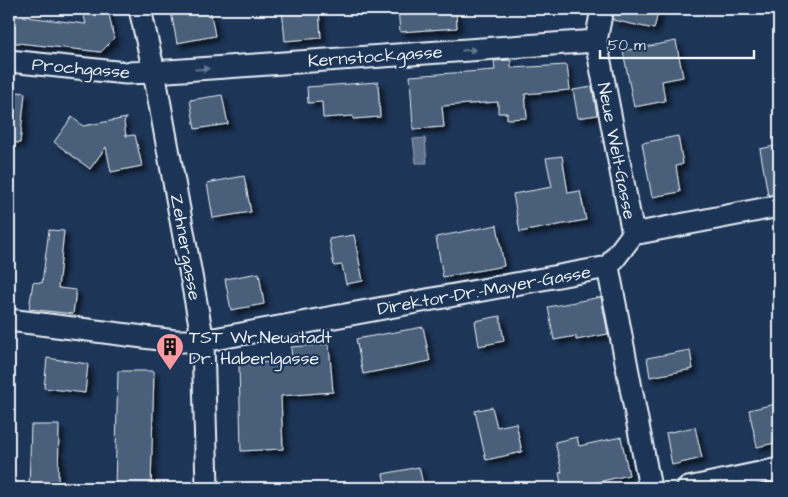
<svg xmlns="http://www.w3.org/2000/svg" width="788" height="497" viewBox="0 0 788 497" font-family="'Architects Daughter',sans-serif">
<style>
.water{fill:#5d7089;stroke:#95a4b5}
.building{fill:#495e7a;stroke:#e8f1f8;filter:url(#shadow)}
.lines{fill:none;stroke-linecap:round;stroke-linejoin:round}
.minor-casing{stroke:#e8f1f8;stroke-width:25}
.minor{stroke:#1d3557;stroke-width:21}
.oneway{fill:#64778f}
.labels{text-anchor:middle;stroke-width:4.5;stroke-linejoin:round;paint-order:stroke}
.street-label{font-size:18px;fill:#e8f1f8;stroke:#1d3557}
.poi-label{font-size:18px;fill:#e8f1f8;stroke:#1d3557;text-anchor:start}
</style>
<defs>
<filter id="shadow"><feDropShadow dx="4.5" dy="4.5" stdDeviation="2.5" flood-color="#0009"/></filter>
</defs>
<rect width="100%" height="100%" fill="#1d3557"/>
<filter id="ink" filterUnits="userSpaceOnUse"><feTurbulence type="fractalNoise" baseFrequency=".02" numOctaves="2"/><feDisplacementMap in="SourceGraphic" scale="10" xChannelSelector="R" yChannelSelector="G"/><feConvolveMatrix kernelMatrix="1 2 1 2 8 2 1 2 1" color-interpolation-filters="sRGB"/></filter>
<g filter="url(#ink)">
<path class="water" d="M425,138l2,25h-11l-3,-24z"/>
<path class="building" d="M82,9h26l6,30 -13,13 -92,-10v-27l77,9z
M190,9h20l5,27 -38,7 -6,-31z
M282,9h37l2,29 -36,3z
M398,9h58l1,19 -57,4z
M614,9h45l-5,20 -41,-9z
M676,41l7,36 -21,4 3,20 -31,6 -11,-56z
M511,60v8l56,-3 3,25 -45,4 2,24 -20,1v-6h-9v-11l-56,4 2,21 -31,2 -3,-53 85,-6 -1,-9z
M378,82l2,35 -27,2v-3l-30,2 -1,-16 -14,1 -1,-16z
M592,87l5,28 -19,3 -5,-28z
M9,91l16,2 -5,50 -11,-1z
M222,95l6,29 -33,5 -5,-29z
M72,117l11,9 44,-8 -3,4 2,14 9,-1 7,31 -31,6 -5,-25 -16,22 -36,-27z
M678,136l5,28 -7,2 4,26 -28,5 -10,-54z
M779,145v49l-11,1 -8,-46z
M562,156l6,37 12,-2 6,29 -66,12 -7,-38 39,-7 -6,-29z
M244,176l7,36 -38,6 -6,-35z
M497,225l7,41 -61,11 -7,-40z
M49,230l15,1 -6,57 18,2 -3,24 -44,-5 4,-27 9,1z
M354,235l9,46 -17,3 -4,-19 -8,1 -5,-27z
M259,273l5,31 -33,6 -6,-31z
M601,297l7,37 -32,6v-4l-22,4 -6,-33z
M500,316l4,25 -25,5 -4,-25z
M423,327l7,34 -67,13 -7,-35z
M329,344l4,48 -52,4 2,53 -42,2 -2,-88 53,-1 -1,-15z
M690,350l3,19 -43,8 -3,-19z
M47,358l41,6 -3,29 -41,-5z
M118,371h36l-3,117h-36z
M779,403v39l-22,5 -8,-37z
M492,407l5,20 19,-4 6,29 -36,8 -11,-49z
M31,425h28l-1,63h-29z
M695,427l7,31 -30,7 -6,-32z
M577,437l2,9 42,-9 8,38 -45,10 1,3h-23l-3,-15 3,-1 -7,-30z
M419,467l5,21h-38l-3,-14z"/>
<g class="lines">
<defs>
<path id="minor" d="M140,9l14,63 49,269 4,147
M602,9l-6,32 37,193
M9,61l117,12 28,-1 442,-31
M608,267l42,221
M9,320l166,21h28l405,-74 25,-33 146,-28
M688,488l91,-19"/>
</defs>
<use href="#minor" class="minor-casing"/>
<use href="#minor" class="minor"/>
</g>
<defs><path id="oneway-solid" d="M-6-.8H1V-3.2L6.5 0L1 3.2V.8H-6Z" transform="scale(1.25)"/></defs>
<g class="oneway">
<use href="#oneway-solid" transform="translate(469 50) rotate(-4)"/>
<use href="#oneway-solid" transform="translate(202 69) rotate(-4)"/>
</g>
</g>
<defs>
<symbol id="building-pin" viewBox="-11 -11 22 30"><path d="M0 17L-7.5 6A9.5 9.5 0 1 1 7.5 6Z" fill="#ff9aa2" stroke="#1d3557"/><path d="M-4-6H4V6H1V3H-1V6H-4ZM-2.5-4.3h1.7v1.8h-1.7ZM.8-4.3h1.7v1.8H.8ZM-2.5-1h1.7V.8h-1.7ZM.8-1h1.7V.8H.8Z" fill="#111"/></symbol>
</defs>
<g fill-rule="evenodd">
<use href="#building-pin" x="154" y="331" width="32" height="43"/>
</g>
<g class="labels">
<g class="street-label">
<text transform="translate(375 56) rotate(-4)" y="6">Kernstockgasse</text>
<text transform="translate(81 68) rotate(5)" y="6">Prochgasse</text>
<text transform="translate(617 151) rotate(79)" y="6">Neue Welt-Gasse</text>
<text transform="translate(186 247) rotate(80)" y="6">Zehnergasse</text>
<text transform="translate(484 290) rotate(-10)" y="6">Direktor-Dr.-Mayer-Gasse</text>
</g>
<g class="poi-label">
<text x="189" y="343">TST Wr.Neuatadt<tspan x="189" dy="21">Dr. Haberlgasse</tspan></text>
</g>
</g>
<rect width="788" height="497" fill="none" stroke="#1d3557" stroke-width="30"/>
<rect x="15" y="15" width="758" height="467" fill="none" stroke="#e8f1f8" stroke-width="2" filter="url(#ink)"/>
<path d="M600 50v8h154v-8" fill="none" stroke="#e8f1f8" stroke-width="2.5"/>
<text x="608" y="50" font-size="15" fill="#e8f1f8" stroke="#1d3557" stroke-width="4" paint-order="stroke">50 m</text>
</svg>
